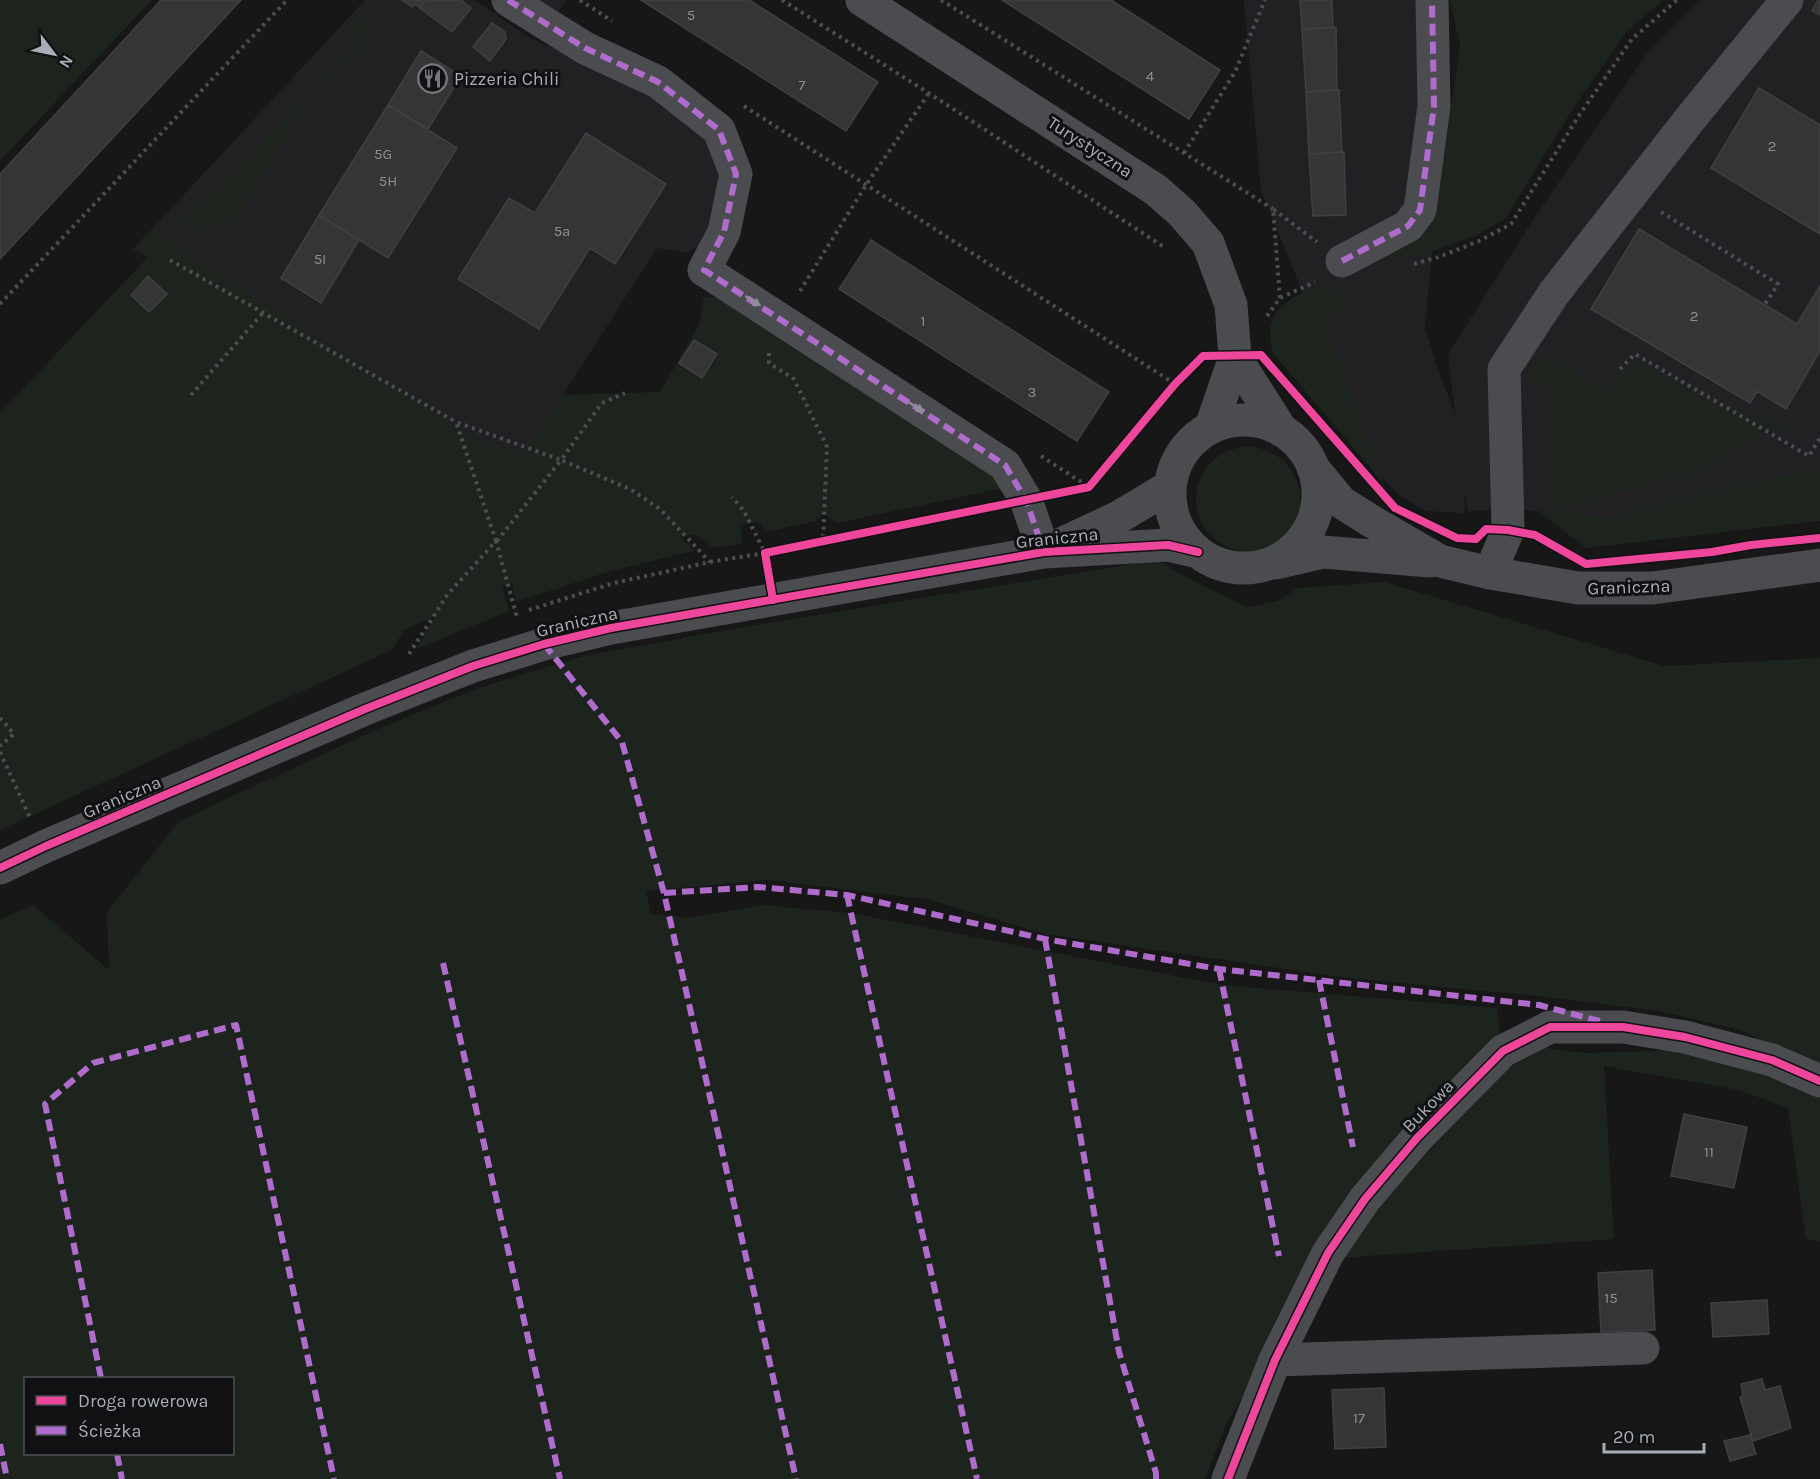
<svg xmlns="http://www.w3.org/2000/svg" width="1820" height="1479" viewBox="0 0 1820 1479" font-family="Karla,sans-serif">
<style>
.built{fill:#212123}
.green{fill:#1d241e;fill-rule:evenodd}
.building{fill:#353536;stroke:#3f4043;stroke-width:1.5}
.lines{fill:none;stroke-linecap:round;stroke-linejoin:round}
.path{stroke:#4d4e52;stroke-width:4;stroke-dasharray:3 4.5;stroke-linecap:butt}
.minor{stroke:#4b4c50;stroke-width:33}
.quiet{stroke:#b06ccc;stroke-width:6;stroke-dasharray:12 6;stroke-linecap:butt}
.cycleway-casing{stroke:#111113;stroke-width:11}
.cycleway{stroke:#ed469a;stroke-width:8}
.oneway{fill:#8c9099}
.labels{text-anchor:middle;stroke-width:6;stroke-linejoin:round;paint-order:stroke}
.number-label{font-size:15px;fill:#8b8f98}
.poi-label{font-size:18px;fill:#a8adb8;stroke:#111113;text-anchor:start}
.street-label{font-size:18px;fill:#a8adb8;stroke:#111113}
</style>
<rect width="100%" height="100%" fill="#171717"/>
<path class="built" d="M365,0h110l56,39 112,44 56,42 26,41 -19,77 -19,10 -30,-5 -139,217 -367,-235z
M526,0h40l-13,20z
M1244,0h193l12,62 -24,266 12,39 18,47 -7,-60 87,-137 111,-162 54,-55h120v470l-234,53 -36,-11 -43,-3 -39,2 -3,-19 -1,21 -39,-2 -26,-16 -24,-25 -114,-280z"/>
<path class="green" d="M0,0h152l-152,161z
M1450,0h214l-37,31 -53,76 -68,111 -31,18 -49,18 -54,7 72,-106 16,-109z
M354,12l15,16 -9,33 -8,-2 -42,37 -75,126 -35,6 -15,12 -3,-5 7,-9 -8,-8 20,-19 4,4 154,-164 -14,-17z
M151,230l325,208 48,16 39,-59 97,-3 39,-67 5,-28 26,1 251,161 23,29 -167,35 -13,-9 -8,7 -49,11 -9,-10 -17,3 1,19 -31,4 -15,-14 -15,3 13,14 -83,20 -95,31 -4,-19 -10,4 7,24 -93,38 20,-33 -32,14 -12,20 -392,180v-417l148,-156 -15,-8z
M1327,284l10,2 10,23 -23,11 61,165 -112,-132c-13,-42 17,-58 54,-69z
M1631,357l83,48 28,11 45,10 -2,4 -21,1 -54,37 -159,44 57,6 143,-36 69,-12v51l-234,27 -48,-37 12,1 1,-126 -20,-3 -3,-8 4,-11 19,-6 57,33z
M1196 499a52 52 0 1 1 104 0a52 52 0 1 1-104 0Z
M1157,560l42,24 49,23 30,-6 20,-13 86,-6 280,84 156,-8v413l-79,-41 -83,-19 -121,-15 -189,-18 -303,-44 -118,-35 -160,-19 -121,11 5,23 37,4 74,-13 88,8 372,72 275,23 3,27 -181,204 -40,73 -35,84 -17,26 -22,57h-1205v-559l33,-15 76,65 -2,-58 72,-91 201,-93 101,-41 103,-31 154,-28zM26,1378h206v76h-206z
M1544,1048l41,5 100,-3 82,20 50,24 3,5v143l-14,-3 -18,-131 -49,-18 -135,-24 10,173 -277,19 88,-116 76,-69z"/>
<path class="building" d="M161,0h80l-241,259v-85z
M402,0h24l-6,8 -5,-4 -3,3z
M426,0h35l10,8 -19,24 -32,-24z
M641,0h108l129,82 -32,49z
M1002,0h109l109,70 -31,49z
M1300,0h32l1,28 -31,1z
M1818,0h2v15l-8,-4z
M492,23l13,9 1,7 -16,22 -17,-14z
M1336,27l1,63 -31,2 -4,-63z
M421,51l40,25 -33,53 -40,-24z
M1759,88l61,37v109l-109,-66z
M1339,90l3,62 -33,2 -3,-62z
M388,105l69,43 -69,110 -69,-43z
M586,133l80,51 -51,80 -25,-16 -51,81 -81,-50 51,-81 26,15z
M1344,152l2,63 -33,1 -4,-62z
M319,215l40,25 -38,63 -40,-25z
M1639,229l158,95 23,-38v65l-34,58 -29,-18 -7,12 -159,-94z
M871,240l238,152 -32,49 -238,-152z
M148,276l19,18 -18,18 -18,-17z
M694,340l23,14 -15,24 -23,-15z
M1684,1114l63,13 -13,61 -63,-12z
M1652,1270l3,60 -54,2 -3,-59z
M1767,1300l2,34 -56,3 -2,-34z
M1762,1379l3,11 15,-4 11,42 -38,13 -13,-44 3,-1 -2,-12z
M1384,1388l2,59 -51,2 -3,-59z
M1750,1435l6,19 -26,7 -6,-20z"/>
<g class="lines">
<path class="path" d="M580,0l32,21
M782,0l156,99 226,148
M941,0l332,209
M744,106l431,278
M1184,153l51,-81 30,-72
M1661,212l117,72 -13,20
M170,260l286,162
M1414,264l25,-7 40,-16 32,-17 69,-110 52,-75 45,-39
M800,291l66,-106 63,-92
M1280,298l-7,-89 44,33
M0,304l287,-304
M1267,316l13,-18 35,-16
M769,353v10l25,16 33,68 -4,94
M1620,369l15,-15 174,102 11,-18
M191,395l71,-81
M1041,456l48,31
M1058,494l31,-7 86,-103 22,-22
M496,541l-40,-119 105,38 41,-57 23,-10
M497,541l64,-81 69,29 30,20 50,53
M767,569l-2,-16 227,-46
M529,610l85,-27 96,-21 55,-9 -21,-42 -12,-14
M409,654l39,-60 48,-53 20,73 -4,2
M0,718l14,16 -14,12
M0,752l30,66"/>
<path class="minor" d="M508,0l77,48 73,34 61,48 17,44 -12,58 -20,38 301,195 21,35 18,52 75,-35 50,-30
M862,0l294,190 26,23 26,30 23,62 4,52 -24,70
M1342,261l66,-35 12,-16 14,-104 -2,-106
M1235,357l47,74
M1170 494a74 74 0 1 1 148 0a74 74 0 1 1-148 0Z
M1313,468l28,34 30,19 69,40 50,12 88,15h75l167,-23
M1276,563l47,-11 107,9
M1490,573l18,-43 -4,-161 50,-76 136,-174 97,-119
M0,868l46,-22 319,-137 108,-43 71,-22 67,-16 433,-76 124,-7 30,7
M1275,1360l368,-12
M1228,1479l47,-119 53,-107 37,-54 52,-61 86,-87 47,-24h73l62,10 34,9 53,14 48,21"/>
<path class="quiet" d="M508,0l77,48 73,34 61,48 17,44 -12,58 -20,38 301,195 21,35 18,52
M1342,261l66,-35 12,-16 14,-104 -2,-106
M544,644l78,98 42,151 132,586
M664,893l94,-6 89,8 198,44 174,30 320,36 64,17
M847,895l130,584
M1045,939l74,413 37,121v6
M443,963l117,516
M1219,969l60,287
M1319,980l34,167
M101,1378l-56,-274 48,-41 143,-38 98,454
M0,1444l7,35
M117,1454l5,25"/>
<defs>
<path id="cycleway" d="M773,600l-8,-47 324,-66 86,-103 28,-28 58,-1 134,153 62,30 19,1 10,-10 22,1 27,5 51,29 126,-12 39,-7 69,-7
M0,868l46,-22 319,-137 108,-43 71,-22 67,-16 433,-76 124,-7 30,7
M1228,1479l47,-119 53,-107 37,-54 52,-61 86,-87 47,-24h73l62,10 34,9 53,14 48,21"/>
</defs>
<use href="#cycleway" class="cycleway-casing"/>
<use href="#cycleway" class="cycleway"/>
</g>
<defs><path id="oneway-solid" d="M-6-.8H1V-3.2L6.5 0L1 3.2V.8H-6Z" transform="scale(1.5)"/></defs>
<g class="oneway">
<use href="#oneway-solid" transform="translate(753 301) rotate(33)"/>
<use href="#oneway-solid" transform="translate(916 407) rotate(33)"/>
</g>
<defs>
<symbol id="restaurant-ring" viewBox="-11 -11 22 22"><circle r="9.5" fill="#111113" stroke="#757880" stroke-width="1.5"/><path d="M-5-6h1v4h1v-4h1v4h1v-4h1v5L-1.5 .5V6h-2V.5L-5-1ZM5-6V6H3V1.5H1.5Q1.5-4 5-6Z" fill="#757880"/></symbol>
</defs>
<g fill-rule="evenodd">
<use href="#restaurant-ring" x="416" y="62" width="33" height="33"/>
</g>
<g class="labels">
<g class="number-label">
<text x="691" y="20">5</text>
<text x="1150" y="81">4</text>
<text x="802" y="90">7</text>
<text x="1772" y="151">2</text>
<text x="383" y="159">5G</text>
<text x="388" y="186">5H</text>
<text x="562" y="236">5a</text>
<text x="320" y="264">5I</text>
<text x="1694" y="321">2</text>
<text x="923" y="326">1</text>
<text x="1032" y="397">3</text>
<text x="1709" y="1157">11</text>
<text x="1611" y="1303">15</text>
<text x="1359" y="1423">17</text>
</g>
<g class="poi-label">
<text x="454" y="85">Pizzeria Chili</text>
</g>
<g class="street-label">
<text transform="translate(1090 147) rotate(33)" y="6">Turystyczna</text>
<text transform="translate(1057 538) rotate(-6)" y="6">Graniczna</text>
<text transform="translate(1629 587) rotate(-2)" y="6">Graniczna</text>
<text transform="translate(577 622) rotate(-13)" y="6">Graniczna</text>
<text transform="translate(122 797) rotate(-23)" y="6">Graniczna</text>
<text transform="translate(1428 1106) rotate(-46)" y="6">Bukowa</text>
</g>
</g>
<rect x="24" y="1377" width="210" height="78" fill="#111113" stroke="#4d4f55" stroke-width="1.5"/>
<rect x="36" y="1396" width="30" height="9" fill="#ed469a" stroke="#4d4f55" stroke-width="1.5"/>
<text x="78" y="1407" font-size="18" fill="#a8adb8">Droga rowerowa</text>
<rect x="36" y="1426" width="30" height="9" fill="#b06ccc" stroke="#4d4f55" stroke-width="1.5"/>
<text x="78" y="1437" font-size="18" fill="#a8adb8">Ścieżka</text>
<g transform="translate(54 54) rotate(122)" stroke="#111113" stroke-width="4.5" paint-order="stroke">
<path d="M0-4.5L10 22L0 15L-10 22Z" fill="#a8adb8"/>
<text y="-9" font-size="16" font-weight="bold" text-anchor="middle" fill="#a8adb8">N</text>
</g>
<path d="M1604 1443v9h100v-9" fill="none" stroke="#a8adb8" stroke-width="3"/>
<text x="1613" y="1443" font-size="18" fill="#a8adb8" stroke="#111113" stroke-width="4.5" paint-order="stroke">20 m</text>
</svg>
